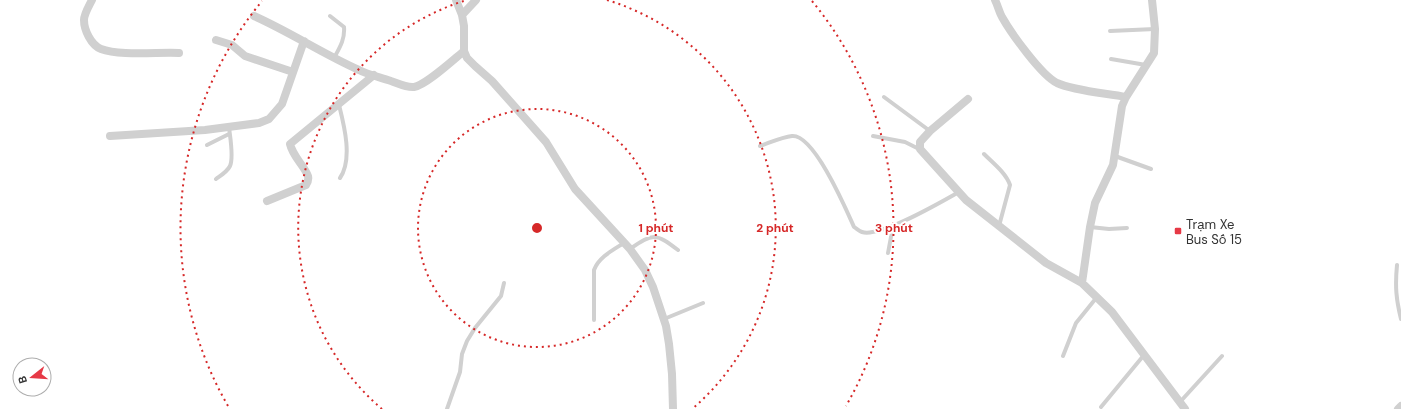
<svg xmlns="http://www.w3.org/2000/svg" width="1401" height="409" viewBox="0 0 1401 409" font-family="'DM Sans',sans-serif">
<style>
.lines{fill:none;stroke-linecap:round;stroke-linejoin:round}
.service{stroke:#d0d0d0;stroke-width:4}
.minor{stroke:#d0d0d0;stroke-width:8}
.ring{fill:none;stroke:#d62828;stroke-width:2;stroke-dasharray:2 4}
.poi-dot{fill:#e63946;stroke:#fff;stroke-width:1.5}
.labels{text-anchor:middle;stroke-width:4;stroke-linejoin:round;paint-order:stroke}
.poi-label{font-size:13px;fill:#333;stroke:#fff;text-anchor:start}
.centre{fill:#d62828;stroke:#fff;stroke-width:2}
.ring-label{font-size:12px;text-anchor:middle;font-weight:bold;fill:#d62828;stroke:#fff;stroke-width:4;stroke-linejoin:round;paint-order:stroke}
</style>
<rect width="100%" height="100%" fill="#fff"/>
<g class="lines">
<path class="service" d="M330,16l14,11c1,12 -4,20 -10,31
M1110,31l45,-2
M1111,59l35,6
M884,97l46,34
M339,105c5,20 14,54 1,73
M873,136l32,6 14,7
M207,145l22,-11
M760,146c9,-3 22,-9 32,-10 22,-2 54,73 62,91 2,1 5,4 8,5 18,6 79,-30 97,-40
M984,154c9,9 22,19 26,31l-11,41
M1115,156l36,13
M216,179c4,-3 11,-7 14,-13 4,-9 0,-29 -1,-39
M1090,227l19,2 18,-1
M630,249c23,-16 26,-16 48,1
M888,253l5,-27
M1397,265c-2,21 -1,34 4,54
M664,319l39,-16
M594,320v-50c5,-13 19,-20 30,-27
M1063,356l13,-33 21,-26
M1180,402l42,-46
M1101,407l43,-52
M447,409l13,-37 2,-18 5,-13 8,-13 26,-32 3,-13"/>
<path class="minor" d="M92,0c-3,6 -8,14 -8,20 0,10 7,25 17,29 18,7 57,3 78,4
M456,0l6,15 2,11v25l3,7 8,8 17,15 54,61 29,47 55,60 15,21 8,17 13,39 3,18 3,30 1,35
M995,0c3,6 4,12 7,17 9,16 39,58 55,66 18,8 48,10 69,14
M462,15l14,-15
M254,16c36,16 69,38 105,54 10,5 21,7 32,11 6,2 16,7 23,6 12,-2 39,-27 50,-36
M216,40l16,5 13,11 48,16
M968,99l-38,32 -10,11v7l46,51 80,63 36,20 30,29 73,97
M110,136l95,-6 54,-7 10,-4 13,-15 22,-63
M267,201l39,-16c2,-3 3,-5 2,-9 -4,-11 -15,-19 -18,-32l84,-69
M1082,283l8,-56 5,-24 18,-38 9,-59 4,-9 28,-44 1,-24 -3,-29
M1398,409l3,-3"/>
</g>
<g class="ring">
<circle cx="537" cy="228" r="119"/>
<path d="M382 409A238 238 0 0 1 467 0M607 0A238 238 0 0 1 692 409"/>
<path d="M228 406A357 357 0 0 1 262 1M812 1A357 357 0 0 1 846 406"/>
</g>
<rect class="poi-dot" x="1174" y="227" width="8" height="8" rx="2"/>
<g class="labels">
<g class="poi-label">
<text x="1186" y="229">Trạm Xe<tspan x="1186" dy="15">Bus Số 15</tspan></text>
</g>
</g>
<circle cx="537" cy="228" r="6" class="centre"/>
<g class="ring-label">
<text x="656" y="232">1 phút</text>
<text x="775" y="232">2 phút</text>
<text x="894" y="232">3 phút</text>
</g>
<g transform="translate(32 377) rotate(253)"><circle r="19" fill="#ffffff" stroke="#adadad"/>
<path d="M0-3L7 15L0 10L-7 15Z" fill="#e63946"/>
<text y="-6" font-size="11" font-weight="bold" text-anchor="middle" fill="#333333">B</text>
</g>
</svg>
